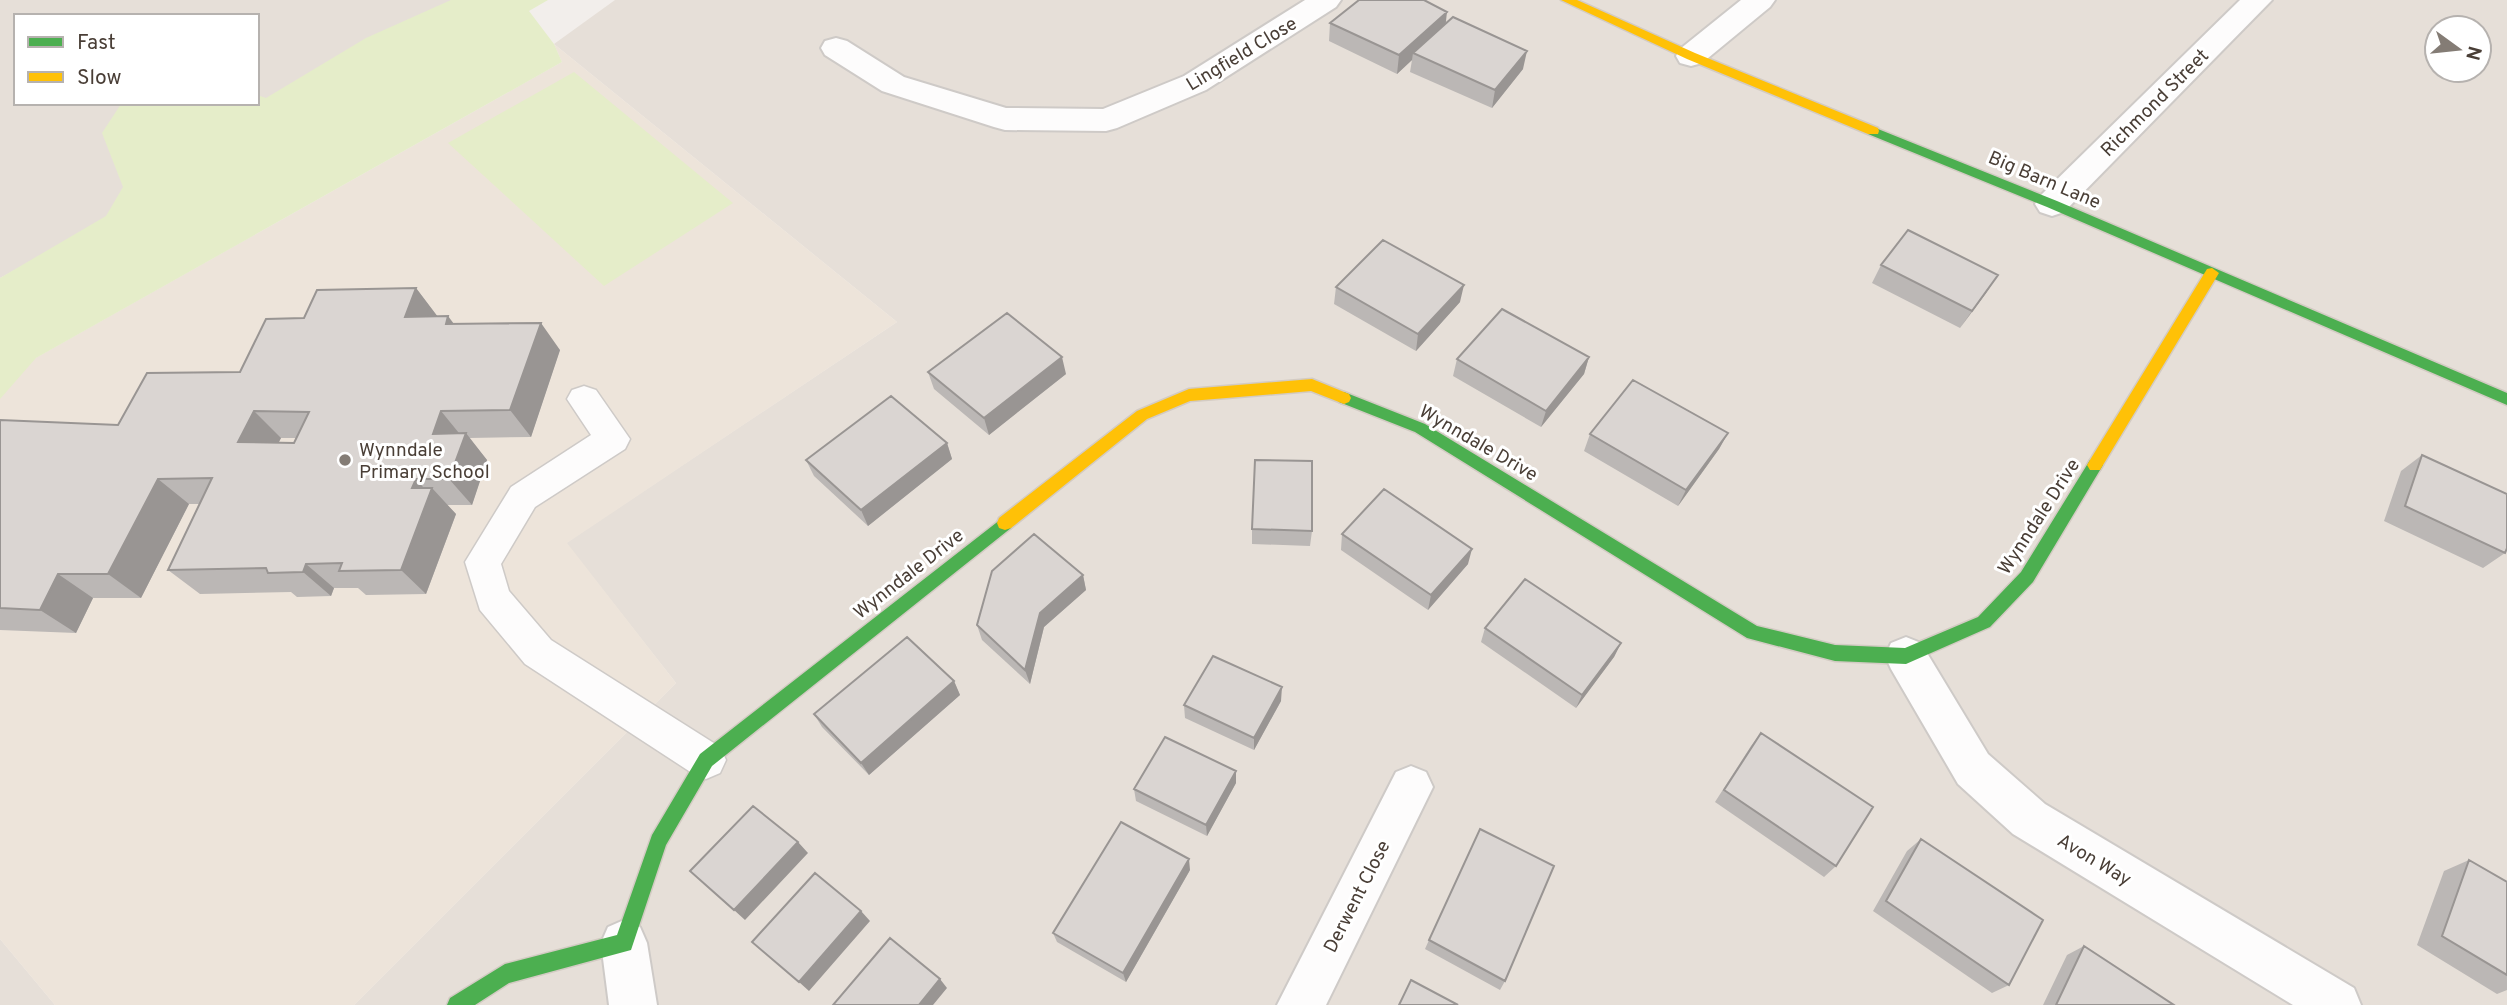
<svg xmlns="http://www.w3.org/2000/svg" width="2507" height="1005" viewBox="0 0 2507 1005" font-family="Overpass,sans-serif">
<style>
.residential{fill:#e6dfd8;fill-rule:evenodd}
.education{fill:#ede4da}
.green{fill:#e5edc9}
.lines{fill:none;stroke-linecap:round;stroke-linejoin:round}
.lane-casing{stroke:#cecac7;stroke-width:3}
.street-casing{stroke:#cecac7;stroke-width:4}
.fast-casing{stroke:#d3cbc3;stroke-width:3}
.slow-casing{stroke:#d3cbc3;stroke-width:3}
.lane{fill:#fdfcfc;fill-rule:evenodd}
.street{fill:#fdfcfc;fill-rule:evenodd}
.fast{fill:#4caf50;fill-rule:evenodd}
.slow{fill:#ffc107;fill-rule:evenodd}
.wall{fill:#bbb7b5;fill-rule:evenodd}
.shaded-wall{fill:#999593}
.building{fill:#dad5d2;stroke:#999593;stroke-width:2;fill-rule:evenodd}
.poi-dot{fill:#847c75;stroke:#fff;stroke-width:2.5}
.labels{text-anchor:middle;stroke-width:6;stroke-linejoin:round;paint-order:stroke}
.street-label{font-size:19px;fill:#493e36;stroke:#fff}
.poi-label{font-size:19px;fill:#493e36;stroke:#fff;text-anchor:start}
</style>
<rect width="100%" height="100%" fill="#f2eeeb"/>
<path class="residential" d="M0,0h459l-93,79 -366,199zM16,16h241v87h-241z
M615,0h1892v1005h-2153l322,-322 -110,-140 331,-221 -343,-278zM2437,28h42v42h-42z
M0,939l55,66h-55z"/>
<path class="education" d="M554,44l343,278 -330,221 109,140 -322,322h-299l-55,-66v-561l562,-316z"/>
<path class="green" d="M451,0h97l-19,11 25,33 8,18 -526,296 -36,41v-121l106,-62 17,-29 -21,-54 19,-29 136,-1v-8l9,3 100,-60z
M574,72l159,131 -129,83 -156,-143z"/>
<g class="lines">
<defs>
<path id="lane" d="M584,386l12,4 34,49 -5,10 -90,58 -34,57 8,27 42,49 169,107 6,13 -6,13 -14,6 -14,-6 -167,-109 -45,-54 -15,-48 46,-75 80,-52 -24,-36 5,-9z"/>
<path id="street" d="M1305,0h36l-5,7 -130,83 -89,38 -11,3 -101,-1 -11,-3 -112,-36 -57,-36 -4,-7 4,-7 11,-3 11,3 57,36 102,31 97,1 81,-33z
M1741,0h34l-5,7 -68,56 -11,3 -11,-3 -4,-7 4,-7z
M2240,0h32l-208,212 -12,4 -12,-4 -5,-8 5,-8z
M1906,637l15,6 67,111 57,50 309,184 7,17h-68l-280,-171 -55,-50 -67,-115 -6,-13 6,-13z
M1411,766l15,6 7,15 -107,218h-49l119,-233z
M624,920l16,7 7,16 10,62h-48l-8,-62 7,-16z"/>
<path id="fast" d="M1873,127l184,74 450,192v12l-460,-198 -179,-73v-6z
M1344,392l81,32 332,202 78,19 70,3 73,-31 43,-45 69,-112h10l3,5 -70,117 -43,45 -84,37 -71,-3 -88,-23 -332,-206 -76,-30 -2,-4 2,-4z
M1005,516l6,2 2,5 -2,5 -299,238 -46,79 -35,105 -122,33 -34,22h-28l3,-7 55,-34 112,-29 35,-100 48,-81z"/>
<path id="slow" d="M1561,0h16l118,53 183,75 1,3 -1,3h-10l-181,-75z
M2212,268l7,5 -119,197h-10l-3,-5 3,-5 117,-191z
M1312,379l37,15 2,4 -2,4 -5,2 -33,-13 -121,10 -43,18 -136,109 -6,2 -6,-2 -2,-5 2,-5 138,-107 52,-22z"/>
</defs>
<use href="#lane" class="lane-casing"/>
<use href="#street" class="street-casing"/>
<use href="#fast" class="fast-casing"/>
<use href="#slow" class="slow-casing"/>
<use href="#lane" class="lane"/>
<use href="#street" class="street"/>
<use href="#fast" class="fast"/>
<use href="#slow" class="slow"/>
</g>
<path class="wall" d="M1330,23l115,1 78,45 -31,39 -82,-36 2,-12 -15,14 -68,-33z
M1881,265l105,28 -26,35 -88,-45z
M1336,287l124,15 -44,49 -82,-47z
M416,288l21,28 17,8 106,26 -29,87 -62,1 18,22 -15,45h-25l9,9 -30,80 -60,1 -8,-7h-24l-3,8 -34,1 -6,-5 -91,2 -32,-24 32,-66h-11l-48,94h-48l-17,35 -76,-3v-210l118,5 122,-53 64,-54zM281,438h15l-2,5h-16z
M1589,357l-5,17 -43,53 -88,-51 4,-17z
M928,372l138,2 -77,61 -55,-46z
M1728,433l-9,16 -41,57 -94,-55 6,-17z
M947,443l5,16 -84,67 -54,-50 -8,-16z
M2422,455l83,98 -22,15 -99,-47 17,-50z
M1252,529l60,2 -2,15 -58,-2z
M1342,534l126,30 -40,46 -87,-60z
M1083,575l3,15 -42,37 -14,57 -48,-44 -5,-15z
M1485,628l136,15 -7,14 -38,51 -95,-66z
M954,681l6,14 -91,80 -47,-48 -8,-13z
M1281,701l-27,49 -69,-32 -1,-13z
M1761,733l75,133 -12,11 -109,-75 36,-56z
M1236,783l-29,53 -71,-35 -2,-12z
M1921,839l88,146 -17,8 -119,-82 34,-60z
M2469,860l38,115v15l-10,4 -80,-49 27,-74z
M1190,870l-64,112 -69,-40 -4,-9z
M1429,940l76,41 -5,9 -75,-41z
M2084,946l90,59h-131l24,-50z"/>
<path class="shaded-wall" d="M1447,12l-2,18 -32,23 -1,7 -15,14 2,-19z
M1527,51l-4,18 -31,39 3,-18z
M1998,275l-12,18 -26,35 12,-17z
M1464,285l-4,17 -44,49 2,-17z
M416,288l22,29h-33z
M448,316l21,28 -23,-20z
M541,323l19,27 -29,87 -21,-27z
M1062,357l4,17 -77,61 -5,-17z
M1589,357l-5,17 -43,53 5,-16z
M254,411l27,27 -15,30 -28,-26z
M441,411l22,27 -30,-4z
M466,433l21,27 -15,45 -23,-26z
M1728,433l-9,16 -41,57 8,-16z
M947,443l5,16 -84,67 -7,-16z
M158,479l31,25 -48,94 -33,-24z
M416,479l14,16 2,-7 24,26 -30,80 -25,-24 11,-82z
M1472,549l-4,15 -40,46 3,-15z
M306,564l28,24 -3,8 -28,-24z
M58,574l35,24 -17,35 -36,-23z
M1083,575l3,15 -42,37 -14,57 -5,-14 15,-57z
M1621,643l-7,14 -38,51 6,-13z
M954,681l6,14 -91,80 -8,-12z
M1282,687l-1,14 -27,49v-12z
M1236,771v12l-29,53 -1,-11z
M798,842l10,11 -63,67 -11,-10z
M1189,859l1,11 -64,112 -3,-9z
M861,911l9,10 -61,70 -10,-9z
M940,979l7,9 -14,17h-14z"/>
<path class="building" d="M1359,0h65l23,12 -48,43 -69,-32z
M1453,17l74,34 -32,39 -82,-37z
M1908,230l90,45 -26,36 -91,-46z
M1383,240l81,45 -46,49 -82,-47z
M416,288l-11,29 43,-1 -2,8 95,-1 -31,87 -69,1 -8,23 33,-1 -17,46h-33l-4,9h20l-31,82 -62,1 3,-8 -36,1 -3,8 -35,1 -2,-5 -98,2 44,-92 -54,1 -50,95h-50l-18,36 -40,-2v-188l118,5 29,-52 93,-1 26,-53 38,-1 13,-28zM254,411l55,1 -15,31 -56,-1z
M1502,309l87,48 -43,54 -89,-52z
M1007,313l55,44 -78,61 -56,-46z
M1633,380l95,53 -42,57 -96,-56z
M891,396l56,47 -86,67 -55,-50z
M2422,455l85,39v54l-2,5 -100,-47z
M1255,460l57,1v70l-60,-2z
M1384,489l88,60 -41,46 -89,-61z
M1034,534l49,41 -43,38 -15,57 -48,-45 15,-54z
M1525,579l96,64 -39,52 -97,-67z
M907,637l47,44 -93,82 -47,-49z
M1213,656l69,31 -28,51 -70,-33z
M1761,733l112,74 -37,59 -112,-76z
M1165,737l71,34 -30,54 -72,-36z
M753,806l45,36 -64,68 -44,-39z
M1121,822l68,37 -66,114 -70,-40z
M1480,829l74,37 -49,115 -76,-41z
M1921,839l122,81 -34,65 -123,-84z
M2469,860l38,22v93l-65,-39z
M815,873l46,38 -62,71 -47,-40z
M890,938l50,41 -21,26h-86z
M2084,946l90,59h-118z
M1411,980l47,25h-59z"/>
<circle class="poi-dot" cx="345" cy="460" r="7"/>
<g class="labels">
<g class="street-label">
<text transform="translate(1241 53) rotate(-31)" y="7">Lingfield Close</text>
<text transform="translate(2154 102) rotate(-45)" y="7">Richmond Street</text>
<text transform="translate(2045 179) rotate(23)" y="7">Big Barn Lane</text>
<text transform="translate(1479 442) rotate(30)" y="7">Wynndale Drive</text>
<text transform="translate(2038 516) rotate(-57)" y="7">Wynndale Drive</text>
<text transform="translate(908 573) rotate(-38)" y="7">Wynndale Drive</text>
<text transform="translate(2095 859) rotate(31)" y="7">Avon Way</text>
<text transform="translate(1356 896) rotate(-63)" y="7">Derwent Close</text>
</g>
<g class="poi-label">
<text x="359" y="456">Wynndale<tspan x="359" dy="22">Primary School</tspan></text>
</g>
</g>
<rect x="14" y="14" width="245" height="91" fill="#ffffff" stroke="#b6b2af" stroke-width="2"/>
<rect x="28" y="37" width="35" height="10" fill="#4caf50" stroke="#b6b2af" stroke-width="2"/>
<text x="77" y="49" font-size="21" fill="#493e36">Fast</text>
<rect x="28" y="72" width="35" height="10" fill="#ffc107" stroke="#b6b2af" stroke-width="2"/>
<text x="77" y="84" font-size="21" fill="#493e36">Slow</text>
<g transform="translate(2458 49) rotate(105)"><circle r="33" fill="#ffffff" stroke="#b6b2af" stroke-width="2"/>
<path d="M0-5L12 26L0 18L-12 26Z" fill="#847c75"/>
<text y="-10" font-size="19" font-weight="bold" text-anchor="middle" fill="#493e36">N</text>
</g>
</svg>
